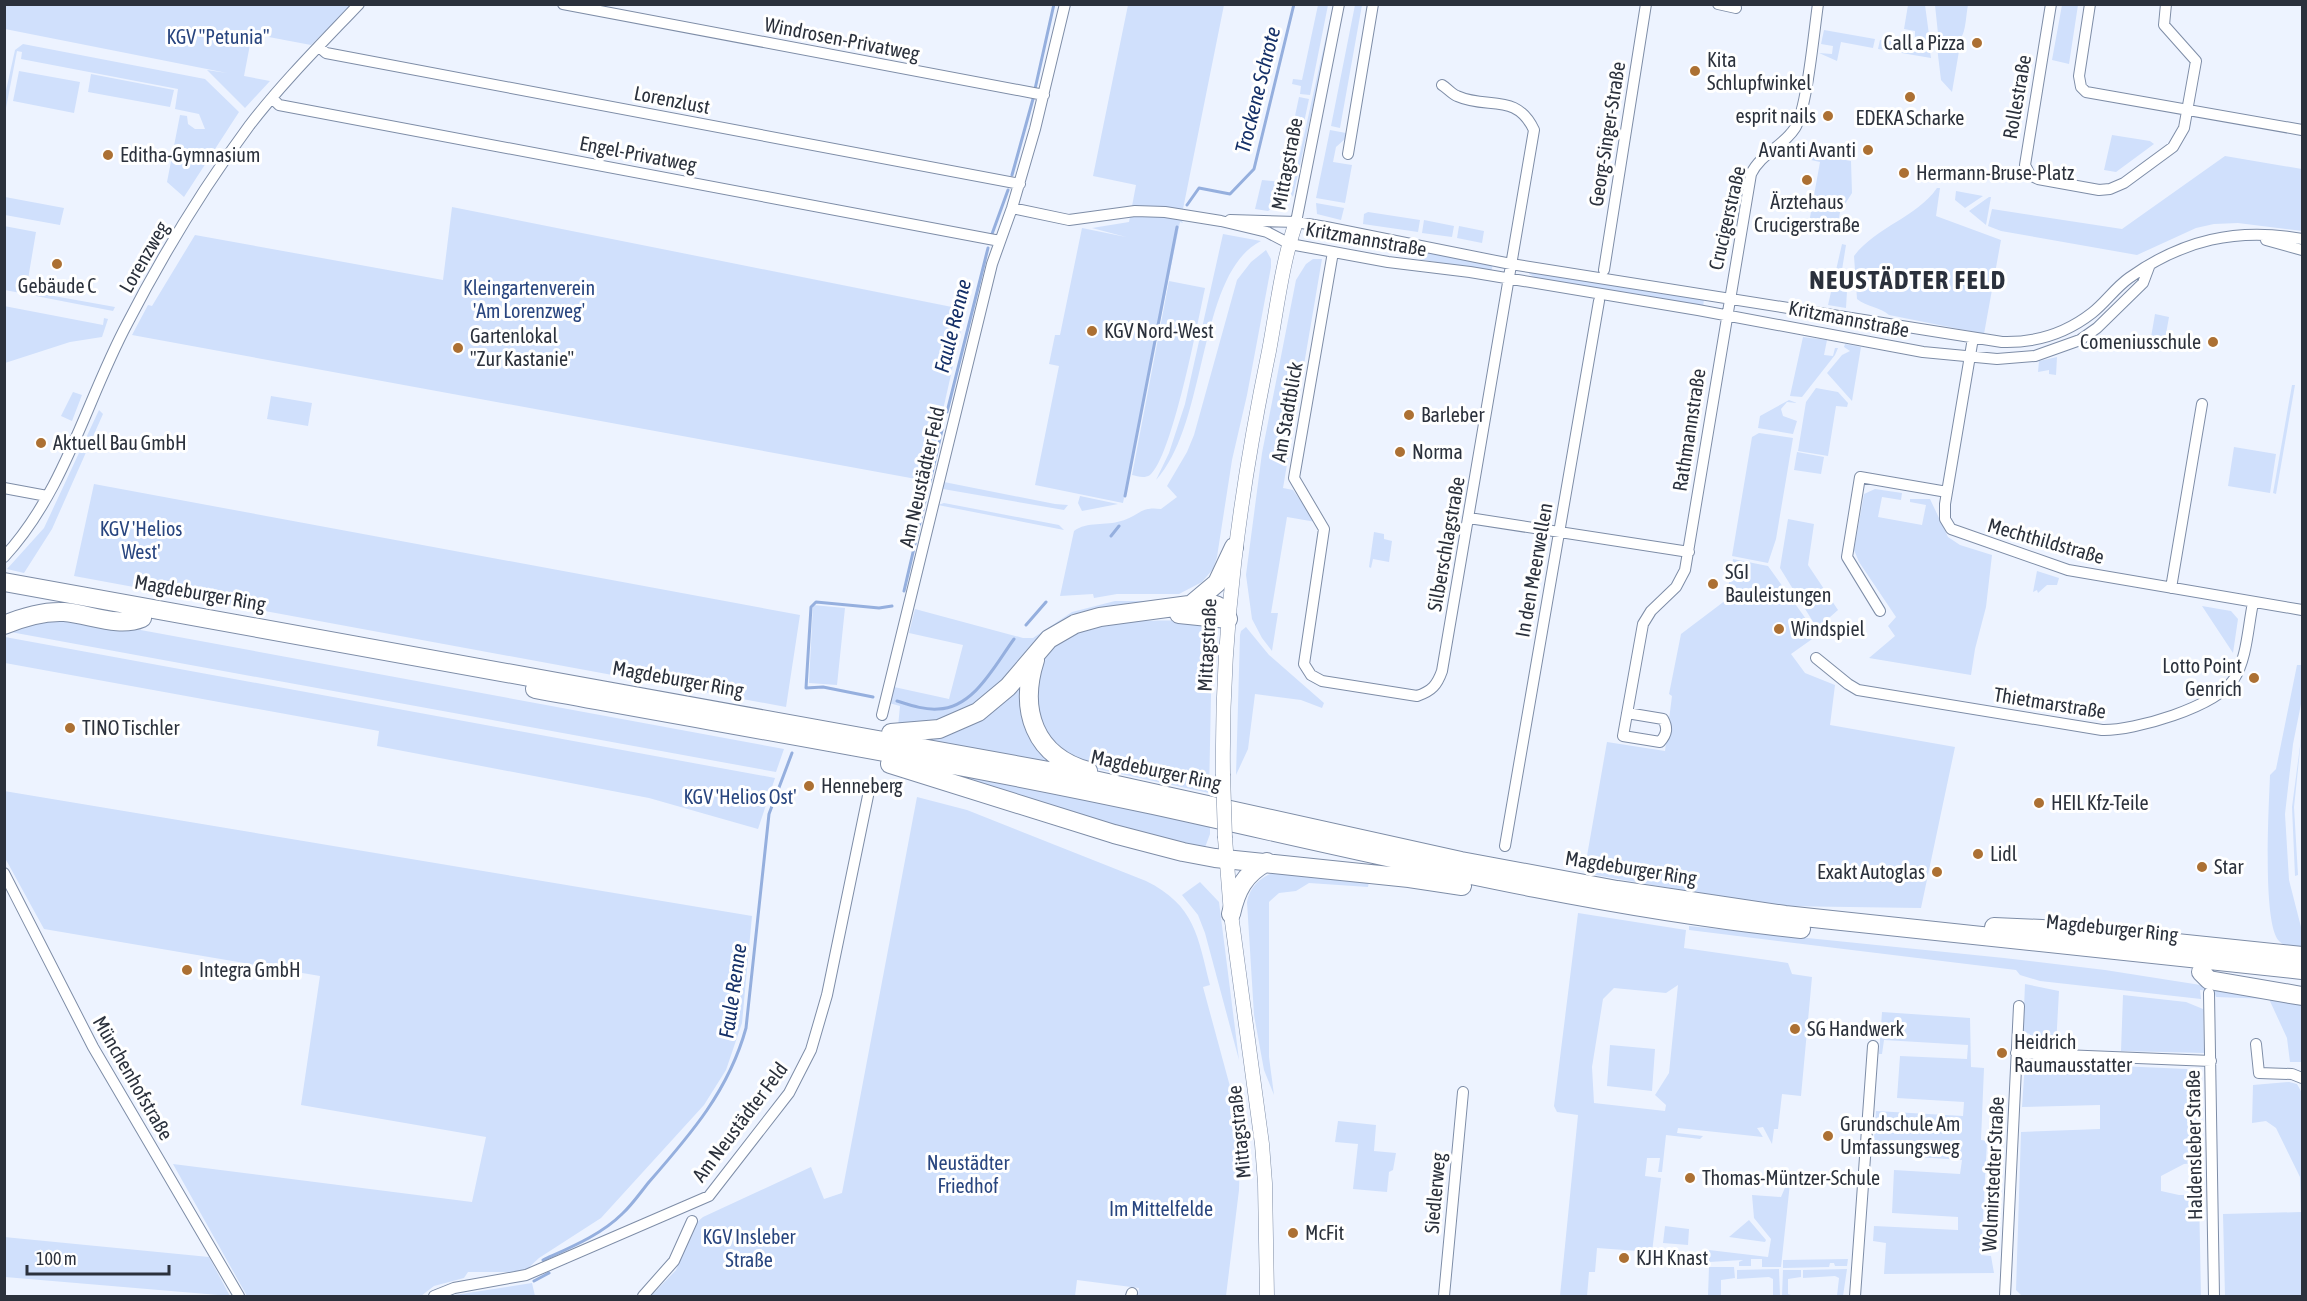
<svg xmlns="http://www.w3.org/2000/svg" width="2307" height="1301" viewBox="0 0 2307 1301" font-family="'Asap Condensed',sans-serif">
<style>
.green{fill:#d0e0fc;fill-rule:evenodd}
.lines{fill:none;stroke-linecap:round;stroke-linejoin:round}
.stream{stroke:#95afde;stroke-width:3}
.minor-casing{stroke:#7e8da7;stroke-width:12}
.tertiary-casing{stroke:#7e8da7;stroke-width:15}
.trunk-casing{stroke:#7e8da7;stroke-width:20}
.minor{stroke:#fff;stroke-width:10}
.tertiary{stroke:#fff;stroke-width:14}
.trunk{stroke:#fff;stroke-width:18}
.tertiary-bridge-casing{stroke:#7e8da7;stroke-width:15;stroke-linecap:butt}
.tertiary-bridge{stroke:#fff;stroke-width:14}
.poi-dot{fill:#ac7033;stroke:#fff;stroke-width:2}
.labels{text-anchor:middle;stroke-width:6;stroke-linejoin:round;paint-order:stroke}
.park-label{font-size:20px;fill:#28457f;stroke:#fff}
.street-label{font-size:20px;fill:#2b313c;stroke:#fff}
.poi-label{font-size:20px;fill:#2b313c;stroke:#fff;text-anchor:start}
.water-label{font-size:21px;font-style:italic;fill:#153068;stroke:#fff}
.district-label{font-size:26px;font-weight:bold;letter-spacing:1.5px;fill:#2b313c;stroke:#fff}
</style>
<rect width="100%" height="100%" fill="#edf3ff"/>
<path class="green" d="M4,5h348l-41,40 -59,-11 -8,42 26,5 -25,27 -38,-38 20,3 -222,-44z
M1128,5h96l-43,214 2,4 -3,-1 -57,281 -88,-18 24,-119 -10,-2 6,-29h5l22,-107 44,9 -34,-9 37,-6 7,-37 -43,-9z
M1318,5h10l-18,90 -10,-1 1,-8 -9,-2 1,-5 9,1z
M1333,5h2l-42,192 -2,-3z
M1355,5h7l-22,123 -9,-2z
M1908,5h17l5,37 -15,-3v-8l-11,-2z
M1935,5h33c-4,21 0,44 -29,38z
M2062,5h16l-9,59 -17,-4z
M1824,30l51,9 -2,9 -32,-6 -4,19 -18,-8 13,1 1,-8 -12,-2z
M1880,40l49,5 2,13 -53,-9z
M23,44l182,35 34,33 -55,85 -17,-15 13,-67 7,1 1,8 7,5h10l-6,-15 -24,-5 3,-20 -157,-30 1,-7 -5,-1 -12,62v-18l10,-45z
M1937,47l22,4 -7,41 -11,-12z
M19,71l61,11 -6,31 -61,-12z
M91,74l83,16 -4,17 -82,-15z
M1299,97l10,2 -17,80 -6,16 -13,-2 -3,10 7,2 -9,6 -13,-2 7,-29 19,2z
M1330,130l16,3 -1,6 -9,8 -3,15 19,3 -7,38 -29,-5z
M2112,135l38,6 4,3 -38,28 -12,-2z
M1802,152l49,9 1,32 -12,19 -3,19 -28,-8 11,-61 -18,-4z
M2225,156l77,13v62l-64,-8 -24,1 -18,4 -59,27 -136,-24 -13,-5 4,-17 130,20z
M1937,188h3l-4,28 65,24 -17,94 -95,-19c-9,-8 -22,-8 -32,-16l-3,-43c23,-30 62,-38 83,-68z
M1956,191l27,5 -18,12 -10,-8z
M5,197l59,11 -4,17 -55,-10z
M1989,197h2l-5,28 -17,-14z
M1316,203l28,5 -3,12 -24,-6z
M452,207l500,100 -4,20 13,3 -34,151 -795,-146 16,-30 4,1 43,-71 248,45z
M1368,212l52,8 -2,12 -55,-8 1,-10z
M1424,220l30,6 -2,11 -30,-4z
M4,226l32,6 -10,59 89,16 -2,4 -108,-21z
M1459,226l25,5 -2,12 -25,-5z
M1223,234l38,7c-64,32 -52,181 -105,239l13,-27 16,-49z
M1842,244l4,1 -5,31 6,15 -1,17 -18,-3z
M1266,250l5,9v8l-24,128 -15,65 -15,97 -4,12 -11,13 -23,12h-62l-23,4 -1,-4 -33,2 14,-65c13,-10 32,-5 47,-10 18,-5 19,-15 40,-12l16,-12 -10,-11 20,-34 7,-17 43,-155 14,-18z
M1420,251l73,13 -2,8 -72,-13z
M1313,259h9l-39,229 10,2 23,32 -29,-5 -16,96h7l-6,38 -10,-13 -10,-19 -6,-44 16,-122 34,-173 10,-16z
M1530,269l174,30 -1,8 -167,-29 -7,-4z
M1169,281l36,7c-7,33 -33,169 -55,187 -6,4 -13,1 -18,0z
M4,306l99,19 1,-7 4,1 -6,18 -32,5 -65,21z
M2155,314l14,3 -5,28 -14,-2z
M1803,337l24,3 -3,15 9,1 2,-8h3l-3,7 -33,42 -12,-1z
M1845,344l16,3 -9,54 -25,-28 15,-18 8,-4 -6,-4z
M2057,357l-1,18 -7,-1v-4l-11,2 1,-11z
M2292,385h3l-19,109 -3,-1z
M1816,388l22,4 10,11 -1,4 -11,-1 -8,50 -30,-5 8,-49z
M73,392l9,3 -10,26 -11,-5z
M271,396l41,7 -4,23 -41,-7z
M1789,400l8,3 -10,-1 -6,7 2,7 14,5 -4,13 -35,-6 2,-12z
M99,410l4,4 -51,115 -28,44 -17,-4 37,-41z
M1759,433l34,5 -17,101 -8,24 -36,-7 20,-119z
M2234,447l42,7 -6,39 -42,-7z
M1797,452l27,5 -3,17 -27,-4z
M944,482l111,22 13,1 -4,5 -121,-21z
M94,484l706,131 -14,92 -712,-131z
M1875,489l27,4 -1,7 -19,-3 -4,20 44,8 4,-20 -16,-3v-3h20l18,38 12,8 32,10 -6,52 -11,42 -4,26 -102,-17 26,-22 -7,-10 8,-9 -37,-55 -5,-12 10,-56z
M1080,496l38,8 -36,7 -4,-8z
M944,503l115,22 5,5 -126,-25z
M1788,519l26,5 -6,41 30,45 -17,15h-6l-35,-57z
M1374,532l10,2v5l8,2 -3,21 -16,-3 -2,9 -2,-1z
M1733,559l35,7 48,67 -1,4 -24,17 14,19 30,12 -5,40 125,22 -34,161 -149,-2 -188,-33 23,-131 58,9 7,-55 -3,-2 12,-60 45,-34z
M2037,571l22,7 -2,7h-10l-9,8 -1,-3 -4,2z
M1115,601h71l-97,12 -115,93 -36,17 -40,4 2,-21 -11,-3 5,-16 55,12 14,-54 -54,-12 6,-24 108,29h10l39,-26z
M813,605l32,3 -8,77 -28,-2z
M2202,606l29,5 7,8 -5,34z
M81,619l703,130 -8,23 -771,-141 23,-10z
M1205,622l-1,9 6,6 2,11 -3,145 -107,-23c-43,-12 -46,-25 -69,-60 3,-15 3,-36 9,-50 18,-43 124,-41 163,-38z
M1246,627l23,28 55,48 -2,5 -21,-8 -46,-6 -7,55 -12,26 4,-140 1,-4z
M5,637l770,141 -17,51 -109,-31 -272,-52 2,-15 -374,-68z
M2302,661v38l-9,45 -8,70 4,66 13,51 -1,17c-8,0 -15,0 -22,-7 -17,-17 -10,-137 -9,-166l6,-6 21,-104h5z
M1027,670l-4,34 50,66 -169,-33 25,-2z
M2302,731l-8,76 4,68 -3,1 -3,-69z
M898,762l133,24 179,40v8l-6,16 -16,-3z
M4,791l748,125 -10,107 -16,47 -22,35 -103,113 -62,40 -15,14h-56l-4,6 -30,8 -13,10h-174l-74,-132 299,38 14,-65 -185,-32 19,-129 -276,-47 -39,-71z
M917,797l50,13 179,71c49,24 52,56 64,104l-7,2 38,140 -2,63 -13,106h-88l1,-8 -62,-8 -2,16h-424l25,-26 20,-47 7,-6 108,-50 13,32 18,-6z
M1279,871l90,11 -1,5 -59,-4 -13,8 -17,2 -10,9v155l5,38 -10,-25 -10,-55 -7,-113c3,-17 16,-27 32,-31z
M1200,882l19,20 20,158 -34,-127 -7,-18 -16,-20z
M1578,913l108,17 -2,18 104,15 4,11 20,3 -11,119 -19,-2 -4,35h-4l-2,15 -9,-17 -6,1 6,9 -85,-9 -1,5 26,3 -3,3 -34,-4 -4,37h-4l2,-14h-13l-2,18 16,2 -9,74 -55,-4 -2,24h-6l-2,24h-27l18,-181 -21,-3 -3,-6zM1678,985l-9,88 -14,22 11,10 -1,6 -71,-8 -2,-36 11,-68 11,-11 52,5z
M1689,926l315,32 101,12 197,31v61h-12l-3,-24 -18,-39 -53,-2 -2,-6 -14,-1 1,9 -161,-18 -20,-6 -4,-5 -327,-40z
M2025,984l34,7 -3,55 -27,-1 1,-11 -7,-2z
M2123,995l63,7 17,7 1,44 -83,-2z
M1882,1012l88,6 1,49 13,1 -3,72 6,1 -6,114 10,1 3,17 -110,1 2,-31 -13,-2 1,-15 84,4v-13l-66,-4 2,-43 66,4 2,-14 -89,-6 3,-43 87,5 1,-14 -67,-4 3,-42 67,3 1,-14 -84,-5 -2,14h-3z
M1610,1045l45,4 -3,42 -45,-5z
M2025,1062l162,7 10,23v71l-13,1 -23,12v15l18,4h20l2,101h-179l-6,-6 5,-158 79,-3v-24l-78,2z
M2289,1082l8,2 5,9v203h-77l-2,-82 78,-2 -1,-35 -24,-49 -10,-7 -14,2 1,-38z
M1338,1121l38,4 -2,26 22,2 -3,17 -4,2 -2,20 -34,-3 5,-45 -23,-2z
M1787,1183h3l-9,84h-19v-8h-11v7h-12v-4l4,-2 -34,2v-12l59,7 3,-18 -17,-21 -2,-23 29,2z
M1749,1220l17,20 -1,2 -36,-5z
M1665,1226l24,3 -1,16 -25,-2z
M4,1237l205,20 21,39 -225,-19z
M1848,1259l-1,7h-12l-1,-3h-4l-1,4 -46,1v-8z
M1709,1267h25l1,11 -14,2v16h6h-19z
M1779,1269l1,26h-7v-16l-4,-2 -32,2v-9z
M1847,1269l-4,27h-6l2,-18 -4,-2 -32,2v-8z
M1783,1270h18v7l-13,2v15l6,2h-12z
M532,1283l3,13h-87z"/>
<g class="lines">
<path class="stream" d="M1035,89l19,-85
M1012,175l21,-76
M1187,205l12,-17 31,6 24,-25 40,-165
M992,234l16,-44
M947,412l41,-164
M930,482l12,-52
M1125,496l52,-269
M1111,536l8,-10
M904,591l21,-90
M1026,625l20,-23
M873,697l-50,-10 -17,1 5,-81 5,-5 63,6 13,-2
M897,701c13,4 27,9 41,8 36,-1 57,-44 76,-70
M543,1260c26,-12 58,-25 79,-46 10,-9 18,-21 27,-32 42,-48 80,-92 97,-154l23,-214 23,-61
M534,1281l15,-8"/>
<defs>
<path id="minor" d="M563,4l481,91
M1718,4l18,4
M2051,4l-26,161 5,10 8,4 61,11 11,-1 14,-6 49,-36 11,-19 12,-67 -32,-36 2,-21
M2090,4l-11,72 2,11 5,5 216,38
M319,47l7,6 694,131
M273,99l6,6 721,136
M1348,154l25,-150
M1012,208l57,12 66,-9 30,1 56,9 46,11 23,12 98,18 82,10 228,38 225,42 74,7 38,-3 45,-16 17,-12 46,-45 6,-16
M1230,220l66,2 30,5 185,37 491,78c33,1 63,-8 90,-29 13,-10 23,-25 37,-35 53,-38 108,-51 173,-39
M1296,222l43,-218
M2266,240l36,10
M1333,252l-39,226 30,51 -20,135 7,11 11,6 95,15c15,-5 20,-11 25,-25l92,-541c-18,-38 -46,-20 -77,-34 -5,-2 -10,-8 -15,-11
M1604,270l42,-266
M1973,338l-28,166v15l6,10 117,41 234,40
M4,488l43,8
M1469,518l220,34
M4,557c61,-66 82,-156 123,-233 35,-68 76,-136 122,-198 33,-43 73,-83 110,-122
M2171,588l31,-184
M1880,611l-33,-54 13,-80 87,15
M1816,658l32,26 10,6 244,40c32,1 114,-23 132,-51 13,-20 14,-53 19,-76
M1627,713l36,6c5,9 4,15 -3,23l-37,-6 20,-112 8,-13 25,-24 9,-17 66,-396c10,-21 32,-27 44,-46 12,-19 19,-97 23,-124
M882,715l110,-451 20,-56 23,-79 30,-125
M1505,846l94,-545
M4,873l89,174 146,249
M2209,993l5,303
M2256,1044l3,29 33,1 10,4
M2016,1053l195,8
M434,1296l20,-8 72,-13 183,-79 80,-103 22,-43 16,-55 43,-209
M643,1296l31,-35 18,-40
M1131,1296l1,-3
M1444,1296l19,-204
M1855,1296l18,-250
M2005,1296l14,-290"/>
<path id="tertiary" d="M1223,774c-2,-144 17,-283 46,-423 8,-43 13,-88 27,-129
M1225,838l6,76 31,230 3,39 2,113"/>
<path id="trunk" d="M4,582l1072,194 385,85 156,29 168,25 517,55
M1192,604l25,-21 17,-36
M1179,614l49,5
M4,625c19,-8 39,-14 60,-13 26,2 54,16 78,6
M1035,660c-16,50 -1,96 53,111
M535,689c206,38 413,72 618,116 215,47 429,101 648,124
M891,733l48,-4 39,-17 30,-25 41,-48 26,-15 25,-7 104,-14c13,1 20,4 24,16
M890,764l224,70 69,18 32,6 194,20 53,8
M1231,914c5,-23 13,-40 36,-52
M1994,927l48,2 260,27
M2201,972l8,8 93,16"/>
</defs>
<use href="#minor" class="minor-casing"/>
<use href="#tertiary" class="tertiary-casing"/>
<use href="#trunk" class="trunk-casing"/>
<use href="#minor" class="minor"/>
<use href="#tertiary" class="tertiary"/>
<use href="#trunk" class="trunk"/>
<defs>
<path id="tertiary-bridge" d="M1223,774l2,64"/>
</defs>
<use href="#tertiary-bridge" class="tertiary-bridge-casing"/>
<use href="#tertiary-bridge" class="tertiary-bridge"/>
</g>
<g class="poi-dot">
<circle cx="1977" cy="43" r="6"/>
<circle cx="1695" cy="71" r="6"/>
<circle cx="1910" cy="97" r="6"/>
<circle cx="1828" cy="116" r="6"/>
<circle cx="1868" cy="150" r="6"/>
<circle cx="108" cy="155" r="6"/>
<circle cx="1904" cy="173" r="6"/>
<circle cx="1807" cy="180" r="6"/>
<circle cx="57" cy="264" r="6"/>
<circle cx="1092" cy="331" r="6"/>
<circle cx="2213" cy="342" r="6"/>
<circle cx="458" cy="348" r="6"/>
<circle cx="1409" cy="415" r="6"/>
<circle cx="41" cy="443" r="6"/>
<circle cx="1400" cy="452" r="6"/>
<circle cx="1713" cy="584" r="6"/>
<circle cx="1779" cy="629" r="6"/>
<circle cx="2254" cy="678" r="6"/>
<circle cx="70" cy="728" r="6"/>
<circle cx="809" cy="786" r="6"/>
<circle cx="2039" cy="803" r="6"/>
<circle cx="1978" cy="854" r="6"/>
<circle cx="2202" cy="867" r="6"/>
<circle cx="1937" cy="872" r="6"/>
<circle cx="187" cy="970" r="6"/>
<circle cx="1795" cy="1029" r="6"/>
<circle cx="2002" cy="1053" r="6"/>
<circle cx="1828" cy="1136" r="6"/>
<circle cx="1690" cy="1178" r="6"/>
<circle cx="1293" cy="1233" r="6"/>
<circle cx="1624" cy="1258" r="6"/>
</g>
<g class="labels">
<g class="park-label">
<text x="218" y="44">KGV "Petunia"</text>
<text x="529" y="295">Kleingartenverein<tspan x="529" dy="23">'Am Lorenzweg'</tspan></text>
<text x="141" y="536">KGV 'Helios<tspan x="141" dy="23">West'</tspan></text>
<text x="740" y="804">KGV 'Helios Ost'</text>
<text x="968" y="1170">Neustädter<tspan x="968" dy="23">Friedhof</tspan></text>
<text x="1161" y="1216">Im Mittelfelde</text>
<text x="749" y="1244">KGV Insleber<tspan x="749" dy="23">Straße</tspan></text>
</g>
<g class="street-label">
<text transform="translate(842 39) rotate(11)" y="7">Windrosen-Privatweg</text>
<text transform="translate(2017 97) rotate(-80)" y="7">Rollestraße</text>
<text transform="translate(672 100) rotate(11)" y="7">Lorenzlust</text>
<text transform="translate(1607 134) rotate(-81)" y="7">Georg-Singer-Straße</text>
<text transform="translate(638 154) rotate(11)" y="7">Engel-Privatweg</text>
<text transform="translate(1287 164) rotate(-79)" y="7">Mittagstraße</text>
<text transform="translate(1727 218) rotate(-77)" y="7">Crucigerstraße</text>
<text transform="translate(1366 239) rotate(10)" y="7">Kritzmannstraße</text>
<text transform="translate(144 257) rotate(-60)" y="7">Lorenzweg</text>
<text transform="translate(1849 319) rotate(11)" y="7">Kritzmannstraße</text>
<text transform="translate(1287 412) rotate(-80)" y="7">Am Stadtblick</text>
<text transform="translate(1689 430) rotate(-81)" y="7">Rathmannstraße</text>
<text transform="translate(922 477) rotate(-77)" y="7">Am Neustädter Feld</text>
<text transform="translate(2046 541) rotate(16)" y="7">Mechthildstraße</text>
<text transform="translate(1446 544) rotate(-80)" y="7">Silberschlagstraße</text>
<text transform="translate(1534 570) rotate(-80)" y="7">In den Meerwellen</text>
<text transform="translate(200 593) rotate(10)" y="7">Magdeburger Ring</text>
<text transform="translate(1207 645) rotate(-87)" y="7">Mittagstraße</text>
<text transform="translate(678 679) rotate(10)" y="7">Magdeburger Ring</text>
<text transform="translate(2050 703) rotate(9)" y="7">Thietmarstraße</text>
<text transform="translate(1156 770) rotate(12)" y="7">Magdeburger Ring</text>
<text transform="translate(1631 868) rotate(9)" y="7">Magdeburger Ring</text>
<text transform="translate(2112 928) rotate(6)" y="7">Magdeburger Ring</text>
<text transform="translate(133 1078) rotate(60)" y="7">Münchenhofstraße</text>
<text transform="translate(740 1122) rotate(-53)" y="7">Am Neustädter Feld</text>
<text transform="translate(1239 1132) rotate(-96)" y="7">Mittagstraße</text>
<text transform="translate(2194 1145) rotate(-91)" y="7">Haldensleber Straße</text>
<text transform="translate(1993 1174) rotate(-87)" y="7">Wolmirstedter Straße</text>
<text transform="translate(1435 1193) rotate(-85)" y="7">Siedlerweg</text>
</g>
<g class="poi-label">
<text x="1965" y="50" text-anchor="end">Call a Pizza</text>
<text x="1707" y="67">Kita<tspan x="1707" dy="23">Schlupfwinkel</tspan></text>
<text x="1816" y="123" text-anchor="end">esprit nails</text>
<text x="1910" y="125" text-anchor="middle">EDEKA Scharke</text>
<text x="1856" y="157" text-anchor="end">Avanti Avanti</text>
<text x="120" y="162">Editha-Gymnasium</text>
<text x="1916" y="180">Hermann-Bruse-Platz</text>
<text x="1807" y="209" text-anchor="middle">Ärztehaus<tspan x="1807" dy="23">Crucigerstraße</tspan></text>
<text x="57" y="293" text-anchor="middle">Gebäude C</text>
<text x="1104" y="338">KGV Nord-West</text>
<text x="470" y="343">Gartenlokal<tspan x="470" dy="23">"Zur Kastanie"</tspan></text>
<text x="2201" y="349" text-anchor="end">Comeniusschule</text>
<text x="1421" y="422">Barleber</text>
<text x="53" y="450">Aktuell Bau GmbH</text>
<text x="1412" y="459">Norma</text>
<text x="1725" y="579">SGI<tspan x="1725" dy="23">Bauleistungen</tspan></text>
<text x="1791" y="636">Windspiel</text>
<text x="2242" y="673" text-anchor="end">Lotto Point<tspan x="2242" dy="23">Genrich</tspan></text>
<text x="82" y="735">TINO Tischler</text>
<text x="821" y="793">Henneberg</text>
<text x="2051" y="810">HEIL Kfz-Teile</text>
<text x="1990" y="861">Lidl</text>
<text x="2214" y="874">Star</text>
<text x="1925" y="879" text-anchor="end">Exakt Autoglas</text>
<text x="199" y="977">Integra GmbH</text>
<text x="1807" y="1036">SG Handwerk</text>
<text x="2014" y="1049">Heidrich<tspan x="2014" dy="23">Raumausstatter</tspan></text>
<text x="1840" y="1131">Grundschule Am<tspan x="1840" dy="23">Umfassungsweg</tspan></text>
<text x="1702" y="1185">Thomas-Müntzer-Schule</text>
<text x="1305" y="1240">McFit</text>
<text x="1636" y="1265">KJH Knast</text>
</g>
<g class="water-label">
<text transform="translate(1258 90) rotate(-76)" y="7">Trockene Schrote</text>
<text transform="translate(953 326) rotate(-76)" y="7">Faule Renne</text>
<text transform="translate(733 991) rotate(-82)" y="7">Faule Renne</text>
</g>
<g class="district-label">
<text x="1908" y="289">NEUSTÄDTER FELD</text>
</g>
</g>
<rect width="2307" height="1301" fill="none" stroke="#2b313c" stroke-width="12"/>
<path d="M27 1265v9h142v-9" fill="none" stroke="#2b313c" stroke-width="3"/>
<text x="36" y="1265" font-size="18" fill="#2b313c" stroke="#ffffff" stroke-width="4.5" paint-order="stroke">100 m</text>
</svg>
